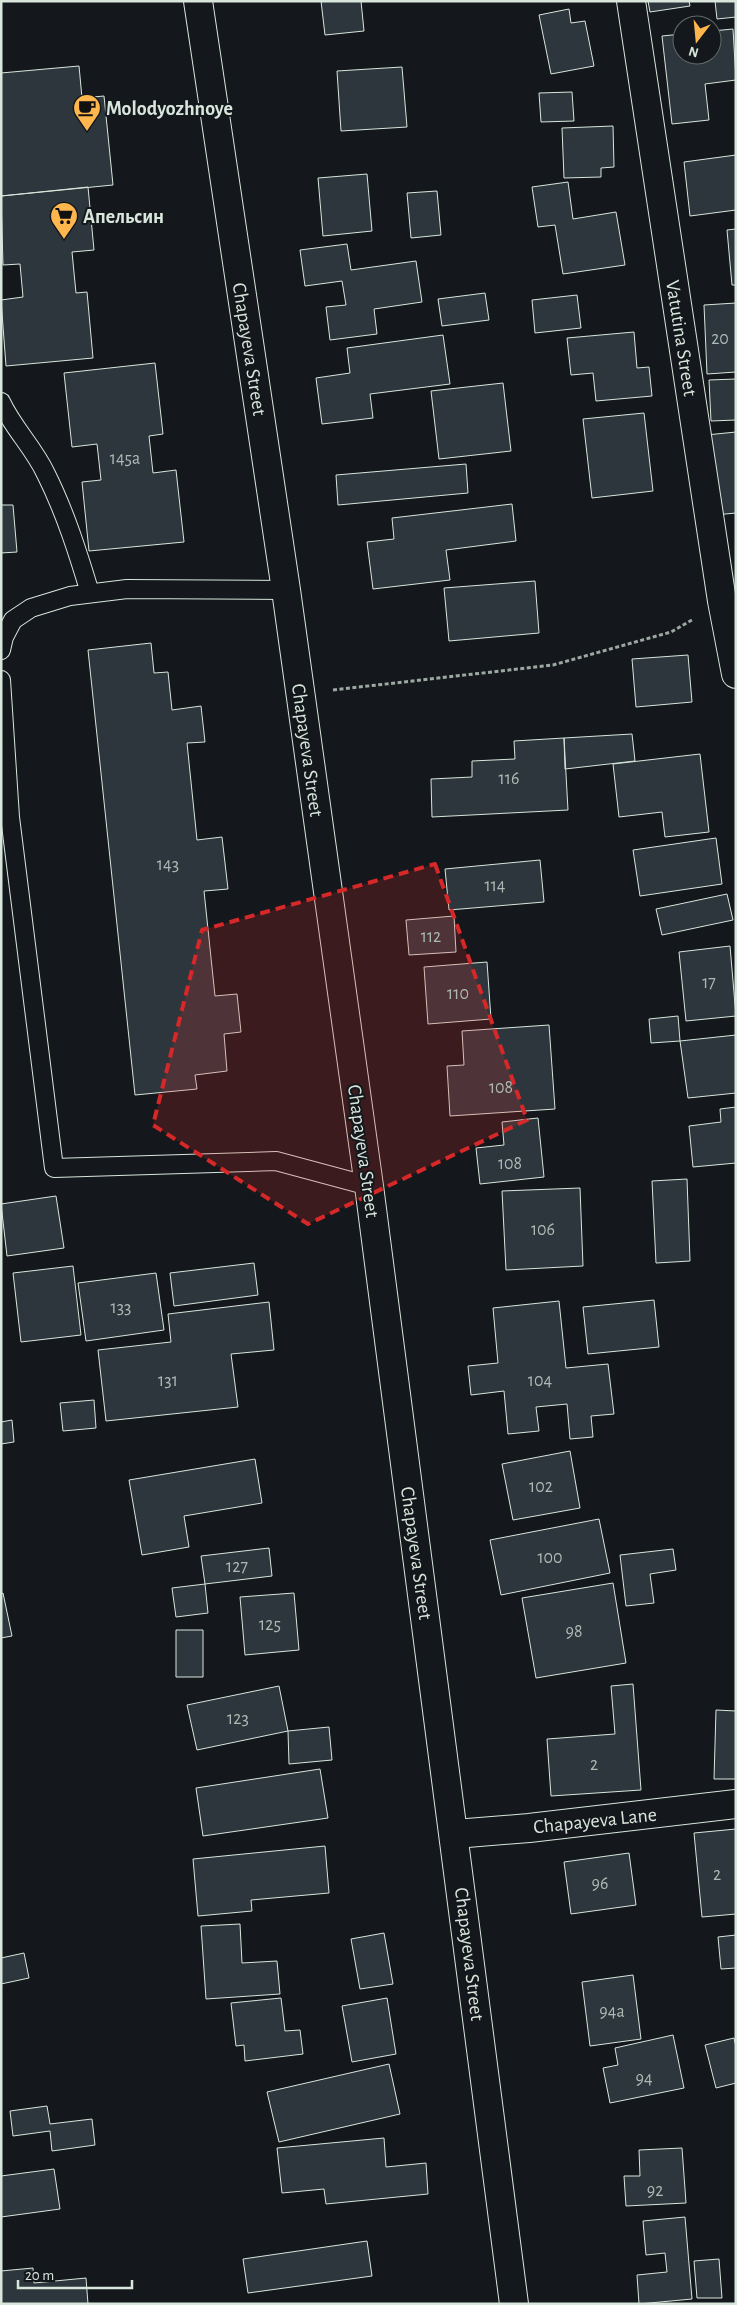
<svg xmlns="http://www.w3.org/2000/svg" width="737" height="2305" viewBox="0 0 737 2305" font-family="'Alegreya Sans',sans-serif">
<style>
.building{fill:#2c363c;stroke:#d8e6dc}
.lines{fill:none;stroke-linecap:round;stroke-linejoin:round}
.lane-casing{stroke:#d8e6dc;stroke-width:20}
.street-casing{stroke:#d8e6dc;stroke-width:30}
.path{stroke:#9da8a2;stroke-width:3;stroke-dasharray:4 2.5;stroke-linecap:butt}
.lane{stroke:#14181c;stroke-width:18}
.street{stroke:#14181c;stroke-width:28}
.marked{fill:#d62828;fill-opacity:0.2;stroke:#d62828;stroke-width:4;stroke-dasharray:10 6;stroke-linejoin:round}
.labels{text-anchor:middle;stroke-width:4;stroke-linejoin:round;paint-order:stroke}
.number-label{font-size:18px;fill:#adbab4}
.poi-label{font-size:20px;font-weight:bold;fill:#d8e6dc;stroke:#14181c;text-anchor:start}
.street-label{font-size:20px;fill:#d8e6dc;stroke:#14181c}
</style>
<rect width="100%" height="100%" fill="#14181c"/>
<path class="building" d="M321,1h40l3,30 -39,4z
M648,1h41l1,5 -40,6z
M715,1h21v16l-19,2z
M569,9l2,14 14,-2 9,45 -43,8 -12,-59z
M733,29l3,51 -31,4 4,36 -37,4 -10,-88 20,-2v21h30v-24z
M79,66l3,32 22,-2 9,89 -112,11v-123z
M402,67l5,60 -66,4 -4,-60z
M572,92l2,29 -33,1 -2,-29z
M613,126l1,41 -13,1v9l-37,1 -2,-50z
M736,155v55l-46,6 -6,-54z
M367,174l5,57 -49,5 -5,-58z
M568,182l5,37 43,-7 9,53 -62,9 -8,-49 -17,2 -6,-40z
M88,187l6,63 -22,2 4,41 11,-1 6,66 -87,8 -5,-66 22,-3 -3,-33 -17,1 -2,-69z
M437,191l4,44 -30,3 -4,-45z
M736,229v56h-4l-5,-55z
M347,244l4,26 65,-9 6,41 -48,7 3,25 -47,6 -4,-33 20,-2 -4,-24 -37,5 -5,-36z
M485,293l4,27 -47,6 -4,-27z
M577,295l4,33 -46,5 -3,-33z
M736,303v69l-29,2 -3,-69z
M634,332l3,36 12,-1 3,29 -56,5 -3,-28 -22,2 -4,-37z
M443,335l7,49 -80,10 3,24 -51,6 -6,-46 34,-5 -3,-25z
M155,363l8,71 -14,2 4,37 23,-3 8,72 -95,9 -7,-69 19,-2 -4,-36 -25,3 -8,-74z
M736,379v41l-25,1 -2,-41z
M503,383l8,68 -72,8 -8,-68z
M644,413l9,78 -61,7 -9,-79z
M736,432v81l-21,2 -9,-80z
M466,464l2,29 -130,12 -2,-30z
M512,504l4,37 -70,9 4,30 -77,9 -6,-47 27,-3 -2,-21z
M1,505h12l4,47 -16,1z
M535,581l4,52 -90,8 -5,-53z
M151,643l3,30 14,-1 4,38 29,-4 4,36 -18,1 10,97 25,-3 6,52 -24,2 11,105 22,-2 4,38 -17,2 3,37 -32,4 2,14 -62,6 -47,-445z
M688,655l4,47 -56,5 -4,-48z
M632,734l3,27 -70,8 -1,-31z
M564,738l4,72 -136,7 -1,-38 41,-2v-16l43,-2 -1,-18z
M700,754l9,78 -44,5 -3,-25 -43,5 -6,-53z
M716,838l6,46 -82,12 -7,-46z
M540,860l4,42 -95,8 -4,-41z
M727,894l6,26 -71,15 -6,-26z
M454,916l2,36 -47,3 -3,-35z
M730,946l6,70 -50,5 -7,-69z
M487,962l4,57 -63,5 -4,-57z
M678,1016l2,25 -29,2 -2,-24z
M549,1025l6,84 -105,7 -3,-50 17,-1 -2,-34z
M736,1035v58l-48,5 -8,-57z
M736,1107v56l-43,4 -4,-41 32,-4 -1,-13z
M538,1118l6,59 -64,7 -4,-36 28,-3 -2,-23z
M687,1179l3,82 -34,2 -4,-82z
M580,1188l3,78 -77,4 -4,-79z
M56,1196l8,52 -57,8 -6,-52z
M254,1263l4,32 -84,11 -4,-33z
M73,1266l8,69 -60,7 -8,-69z
M156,1273l8,57 -78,11 -8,-58z
M654,1300l5,47 -71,7 -5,-47z
M559,1301l7,67 42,-4 6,50 -23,2 2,21 -23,2 -3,-35 -31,3 3,24 -31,3 -4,-43 -33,4 -3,-29 30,-3 -5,-55z
M269,1302l5,48 -43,4 7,53 -132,14 -8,-71 73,-8 -3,-28z
M94,1400l2,28 -33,3 -3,-28z
M12,1420l2,22 -13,2v-22z
M570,1451l10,57 -67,12 -11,-56z
M255,1459l7,44 -78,13 5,31 -47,8 -13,-75z
M599,1519l11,54 -109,22 -11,-55z
M269,1548l3,28 -67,8 -4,-28z
M673,1549l3,21 -26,4 4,29 -28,3 -6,-51z
M613,1583l13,80 -90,15 -14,-80z
M205,1584l3,29 -32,4 -4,-29z
M3,1593l9,43 -11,2v-44z
M294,1593l5,57 -54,5 -5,-58z
M176,1630h27v47h-27z
M633,1684l8,106 -90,6 -4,-57 68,-5 -4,-48z
M279,1686l9,45 -91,19 -10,-45z
M716,1710l20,1v68h-22z
M329,1727l3,33 -43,4 -1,-33z
M320,1769l8,49 -125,18 -7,-48z
M736,1829v85l-34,3 -8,-84z
M325,1846l4,47 -78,7 1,11 -54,5 -5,-57z
M629,1853l7,52 -65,9 -7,-52z
M240,1924l2,39 35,-2 3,33 -74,5 -5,-73z
M384,1933l9,51 -33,5 -9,-50z
M736,1935v33l-15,1 -3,-32z
M24,1953l5,25 -28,6v-26z
M633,1975l8,64 -51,7 -8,-64z
M281,1998l4,33 15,-1 3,24 -58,7 -1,-16 -8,1 -5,-43z
M387,1998l9,56 -44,8 -10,-56z
M673,2035l11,53 -74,15 -7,-35 15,-3 -3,-17z
M734,2038l2,9v36l-20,5 -11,-43z
M389,2064l11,50 -121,28 -12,-50z
M47,2106l3,18 42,-5 3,26 -43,6 -2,-20 -37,5 -3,-25z
M384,2138l2,29 40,-4 2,31 -102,10 -2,-15 -42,4 -5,-45z
M682,2148l4,55 -60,3 -2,-30h16l-1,-26z
M54,2169l6,40 -59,8v-41z
M685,2217l7,82 -53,5 -2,-29 30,-3 -2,-19 -19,2 -3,-34z
M367,2241l5,35 -124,17 -5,-34z
M719,2259l3,39h-25l-3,-37z
M33,2268l1,15 52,-5 2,26h-87v-33z"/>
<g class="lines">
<defs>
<path id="lane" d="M1,402c12,26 33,46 45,72 19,38 32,79 44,119
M1,650l3,-13 9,-17 18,-12 39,-12 57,-7 159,1
M1,680l9,137 44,351 222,-7 93,25"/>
<path id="street" d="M198,1l88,589 83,596 145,1118
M631,1l91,600 14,73
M455,1834l74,-6 207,-24"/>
</defs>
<use href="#lane" class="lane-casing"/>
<use href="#street" class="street-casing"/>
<path class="path" d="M333,690l220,-25 118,-33 21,-12"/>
<use href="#lane" class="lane"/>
<use href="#street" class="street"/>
</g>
<path class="marked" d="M435,864l92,256 -219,104 -155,-99 49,-195z"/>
<defs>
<symbol id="cafe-pin" viewBox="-11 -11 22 30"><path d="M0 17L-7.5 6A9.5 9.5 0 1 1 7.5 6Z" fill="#ffb74d" stroke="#14181c"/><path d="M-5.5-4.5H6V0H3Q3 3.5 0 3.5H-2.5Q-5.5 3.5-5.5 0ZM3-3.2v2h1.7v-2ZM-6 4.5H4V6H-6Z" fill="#111"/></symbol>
<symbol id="supermarket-pin" viewBox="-11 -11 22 30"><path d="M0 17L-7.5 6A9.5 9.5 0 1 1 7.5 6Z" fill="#ffb74d" stroke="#14181c"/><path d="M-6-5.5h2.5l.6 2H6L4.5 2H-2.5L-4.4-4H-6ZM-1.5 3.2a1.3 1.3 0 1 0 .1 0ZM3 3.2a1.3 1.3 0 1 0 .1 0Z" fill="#111"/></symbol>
</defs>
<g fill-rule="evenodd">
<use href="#cafe-pin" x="71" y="92" width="32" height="43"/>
<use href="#supermarket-pin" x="48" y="200" width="32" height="43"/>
</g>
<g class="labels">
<g class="number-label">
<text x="720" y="344">20</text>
<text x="125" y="464">145а</text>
<text x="509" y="784">116</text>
<text x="168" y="870">143</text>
<text x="495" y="891">114</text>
<text x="431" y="942">112</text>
<text x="709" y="988">17</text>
<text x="458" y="999">110</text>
<text x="501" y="1093">108</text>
<text x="510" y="1169">108</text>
<text x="543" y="1235">106</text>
<text x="121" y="1313">133</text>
<text x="168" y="1386">131</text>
<text x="540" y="1386">104</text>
<text x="541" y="1492">102</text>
<text x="550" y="1563">100</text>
<text x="237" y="1572">127</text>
<text x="270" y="1630">125</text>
<text x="574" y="1637">98</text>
<text x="238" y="1724">123</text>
<text x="594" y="1770">2</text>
<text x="717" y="1880">2</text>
<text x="600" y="1889">96</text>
<text x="612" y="2017">94а</text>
<text x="644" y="2084">94</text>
<text x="655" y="2196">92</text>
</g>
<g class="poi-label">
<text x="106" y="115">Molodyozhnoye</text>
<text x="83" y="223">Апельсин</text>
</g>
<g class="street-label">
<text transform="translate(682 338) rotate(81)" y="7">Vatutina Street</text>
<text transform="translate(250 349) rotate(81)" y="7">Chapayeva Street</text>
<text transform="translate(308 750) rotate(82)" y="7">Chapayeva Street</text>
<text transform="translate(364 1151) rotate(82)" y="7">Chapayeva Street</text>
<text transform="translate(417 1553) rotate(82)" y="7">Chapayeva Street</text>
<text transform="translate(595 1820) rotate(-6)" y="7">Chapayeva Lane</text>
<text transform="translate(470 1954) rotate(83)" y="7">Chapayeva Street</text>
</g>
</g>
<rect width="737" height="2305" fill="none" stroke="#d8e6dc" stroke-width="5"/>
<g transform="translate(697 40) rotate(196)"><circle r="24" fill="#14181c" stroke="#626a69"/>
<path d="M0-4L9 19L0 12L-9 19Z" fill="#ffb74d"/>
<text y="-8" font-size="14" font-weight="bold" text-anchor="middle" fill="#d8e6dc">N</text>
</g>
<path d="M18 2280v8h114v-8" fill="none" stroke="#d8e6dc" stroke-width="2.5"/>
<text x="25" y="2280" font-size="15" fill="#d8e6dc" stroke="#14181c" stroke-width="4" paint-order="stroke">20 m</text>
</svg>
